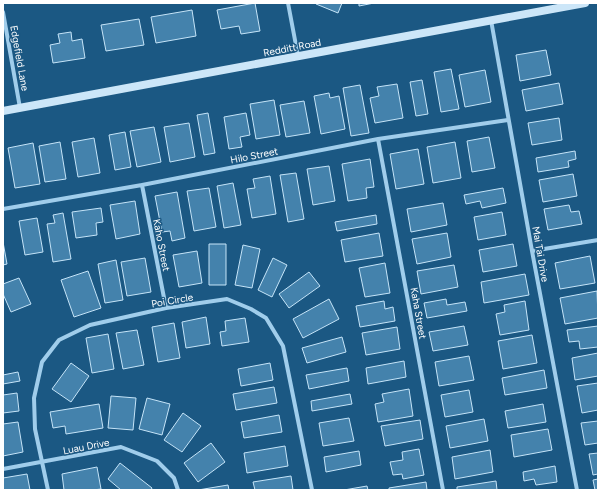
<svg xmlns="http://www.w3.org/2000/svg" width="601" height="493" viewBox="0 0 601 493" font-family="Figtree,sans-serif">
<style>
.building{fill:#4482ac;stroke:#c5e4f8}
.lines{fill:none;stroke-linecap:round;stroke-linejoin:round}
.street{stroke:#a0cdeb;stroke-width:4}
.secondary{stroke:#cce6f8;stroke-width:8}
.labels{text-anchor:middle;stroke-width:3;stroke-linejoin:round;paint-order:stroke}
.street-label{font-size:10px;fill:#fff;stroke:#1b5883}
</style>
<rect width="100%" height="100%" fill="#1b5883"/>
<path class="building" d="M255,3l5,28 -19,3 -2,-8 -18,3 -4,-19z
M316,3h26l-4,10 -22,-9z
M359,3h15l-15,3z
M192,10l4,26 -40,7 -5,-26z
M139,19l5,26 -38,6 -5,-26z
M71,32l1,9 10,-2 3,19 -32,5 -3,-18 10,-2 -2,-9z
M546,50l5,25 -31,6 -4,-26z
M451,69l8,40 -18,3 -7,-40z
M485,70l6,32 -26,5 -6,-32z
M422,80l6,34 -12,2 -6,-34z
M559,83l4,21 -37,7 -4,-21z
M397,84l6,34 -28,5 -5,-25 9,-2 -2,-9z
M360,85l9,48 -18,3 -8,-48z
M329,93l1,5 9,-2 6,33 -24,5 -7,-38z
M274,100l6,35 -24,4 -6,-35z
M304,101l6,32 -24,4 -6,-32z
M208,113l7,40 -11,2 -7,-40z
M246,113l4,22 -10,2 2,10 -13,2 -5,-32z
M559,118l3,22 -30,5 -4,-22z
M189,123l6,34 -25,5 -6,-35z
M154,127l7,35 -24,5 -7,-36z
M125,132l6,35 -16,3 -6,-35z
M489,137l6,31 -23,4 -5,-31z
M94,138l6,35 -22,4 -6,-35z
M60,142l6,37 -21,3 -6,-36z
M455,142l6,36 -28,5 -6,-36z
M33,143l7,41 -25,4 -7,-40z
M418,149l6,35 -28,5 -6,-35z
M575,151l1,8 -8,2 1,6 -31,5 -2,-14z
M370,159l4,28 -8,1 1,10 -19,3 -6,-37z
M329,166l6,35 -22,4 -6,-36z
M296,173l8,46 -16,3 -8,-47z
M573,174l4,22 -34,6 -4,-22z
M270,176l6,38 -24,4 -5,-29 8,-1 -2,-9z
M233,183l8,42 -17,3 -7,-42z
M209,188l7,39 -22,4 -7,-40z
M503,188l3,15 -24,5 -2,-7 -14,3 -2,-9z
M177,192l8,46 -13,3 -2,-10 -8,1 -7,-36z
M135,201l5,33 -24,5 -6,-34z
M443,203l4,22 -36,7 -4,-23z
M569,205l2,7 8,-1 3,13 -34,6 -4,-21z
M101,208l2,14 -7,1 1,12 -21,3 -4,-26z
M502,212l4,23 -28,5 -4,-23z
M63,213l8,46 -18,3 -6,-38 8,-1 -2,-8z
M376,215l1,9 -40,7 -2,-9z
M37,218l6,34 -18,3 -6,-34z
M379,233l4,23 -38,6 -4,-22z
M447,233l4,24 -34,7 -5,-25z
M3,242l4,22 -4,1z
M209,244h17v41h-17z
M513,244l4,22 -34,6 -4,-22z
M243,245l17,4 -8,39 -17,-3z
M197,251l5,32 -23,4 -6,-32z
M590,256l5,27 -35,6 -5,-26z
M145,258l6,34 -24,4 -6,-34z
M273,258l14,7 -15,32 -14,-7z
M116,260l7,40 -18,3 -7,-39z
M385,263l5,30 -25,4 -6,-29z
M454,265l4,22 -37,7 -4,-23z
M88,271l13,37 -27,9 -13,-37z
M309,272l11,14 -31,22 -10,-14z
M525,274l4,21 -45,8 -3,-21z
M19,278l12,26 -20,8 -8,-18v-10z
M597,291l1,27 -33,6 -5,-26z
M329,299l10,20 -36,19 -10,-19z
M446,299l1,6 18,-3 2,9 -40,7 -3,-15z
M384,301l1,8 8,-2 2,14 -35,6 -4,-21z
M525,301l4,29 -29,5 -4,-21 9,-2 -1,-7z
M206,317l4,27 -24,4 -4,-26z
M245,318l4,24 -27,4 -2,-14 6,-1 -1,-10z
M174,323l6,35 -22,4 -6,-35z
M464,326l4,19 -35,6 -4,-19z
M598,326v21l-18,2 -1,-8 -10,1 -2,-12z
M397,327l3,22 -34,6 -4,-22z
M137,330l7,35 -21,4 -7,-36z
M108,334l6,35 -22,4 -6,-35z
M532,335l5,28 -34,6 -5,-28z
M342,337l4,15 -39,11 -5,-15z
M598,353v23l-23,4 -3,-22z
M469,356l5,24 -35,6 -4,-24z
M404,361l2,16 -38,7 -2,-16z
M71,363l18,13 -18,26 -19,-13z
M270,363l3,17 -32,6 -3,-17z
M347,368l2,13 -40,8 -3,-14z
M544,370l3,18 -42,7 -3,-17z
M18,372l2,9 -17,3v-9z
M598,383v27l-16,3 -5,-27z
M274,387l3,16 -41,7 -3,-16z
M409,389l4,27 -35,6 -3,-18 9,-2 -2,-8z
M469,390l4,22 -28,5 -4,-22z
M17,393l2,18 -16,2v-18z
M350,394l2,10 -40,7 -1,-10z
M111,396l25,2 -3,32 -25,-2z
M147,398l23,6 -8,31 -23,-6z
M99,404l4,24 -37,6 -1,-8 -12,2 -3,-16z
M543,404l3,18 -38,6 -3,-17z
M183,413l18,13 -19,26 -18,-12z
M279,415l3,17 -38,6 -3,-16z
M349,418l5,23 -31,5 -4,-23z
M484,419l4,22 -38,7 -4,-22z
M420,420l3,19 -38,7 -4,-20z
M598,421v22l-13,2 -4,-22z
M18,422l5,30 -20,4v-32z
M548,429l4,21 -38,7 -3,-22z
M211,443l14,19 -27,20 -14,-19z
M285,446l3,20 -41,7 -3,-20z
M419,449l5,26 -21,4 -1,-5 -9,1 -3,-13 13,-2 -1,-8z
M490,450l3,22 -38,7 -3,-22z
M359,451l2,14 -35,7 -2,-15z
M598,453v21l-5,1 -4,-21z
M120,463l32,25 -1,2h-30l-13,-11z
M555,466l2,16 -21,3 -2,-6 -10,2 -1,-9z
M97,467l4,22 -8,1h-29l-2,-16z
M27,474l3,16h-27v-12z
M291,476l2,14h-38l-2,-8z
M598,479v11h-3l-2,-10z
M496,481l1,9h-40v-3z
M426,482l1,8h-38v-2z
M228,485l1,5h-31z
M367,486l1,4h-24z"/>
<g class="lines">
<path class="street" d="M288,3l10,53
M3,12l17,96
M491,20l41,231 45,239
M378,139l65,351
M142,185l24,123
M3,209l139,-24 236,-46 130,-19
M532,251l66,-11
M3,469l118,-22 36,14 17,17 4,12
M48,490l-13,-61 -1,-31 8,-36 17,-22 31,-15 76,-17 61,-9 24,10 15,9 17,28 29,144"/>
<path class="secondary" d="M3,111l582,-108"/>
</g>
<g class="labels">
<g class="street-label">
<text transform="translate(292 47) rotate(-11)" y="4">Redditt Road</text>
<text transform="translate(20 58) rotate(80)" y="4">Edgefield Lane</text>
<text transform="translate(254 155) rotate(-11)" y="4">Hilo Street</text>
<text transform="translate(162 245) rotate(79)" y="4">Kaho Street</text>
<text transform="translate(541 254) rotate(80)" y="4">Mai Tai Drive</text>
<text transform="translate(172 300) rotate(-10)" y="4">Poi Circle</text>
<text transform="translate(419 313) rotate(80)" y="4">Kaha Street</text>
<text transform="translate(86 446) rotate(-11)" y="4">Luau Drive</text>
</g>
</g>
<rect width="601" height="493" fill="none" stroke="#ffffff" stroke-width="8"/>
</svg>
